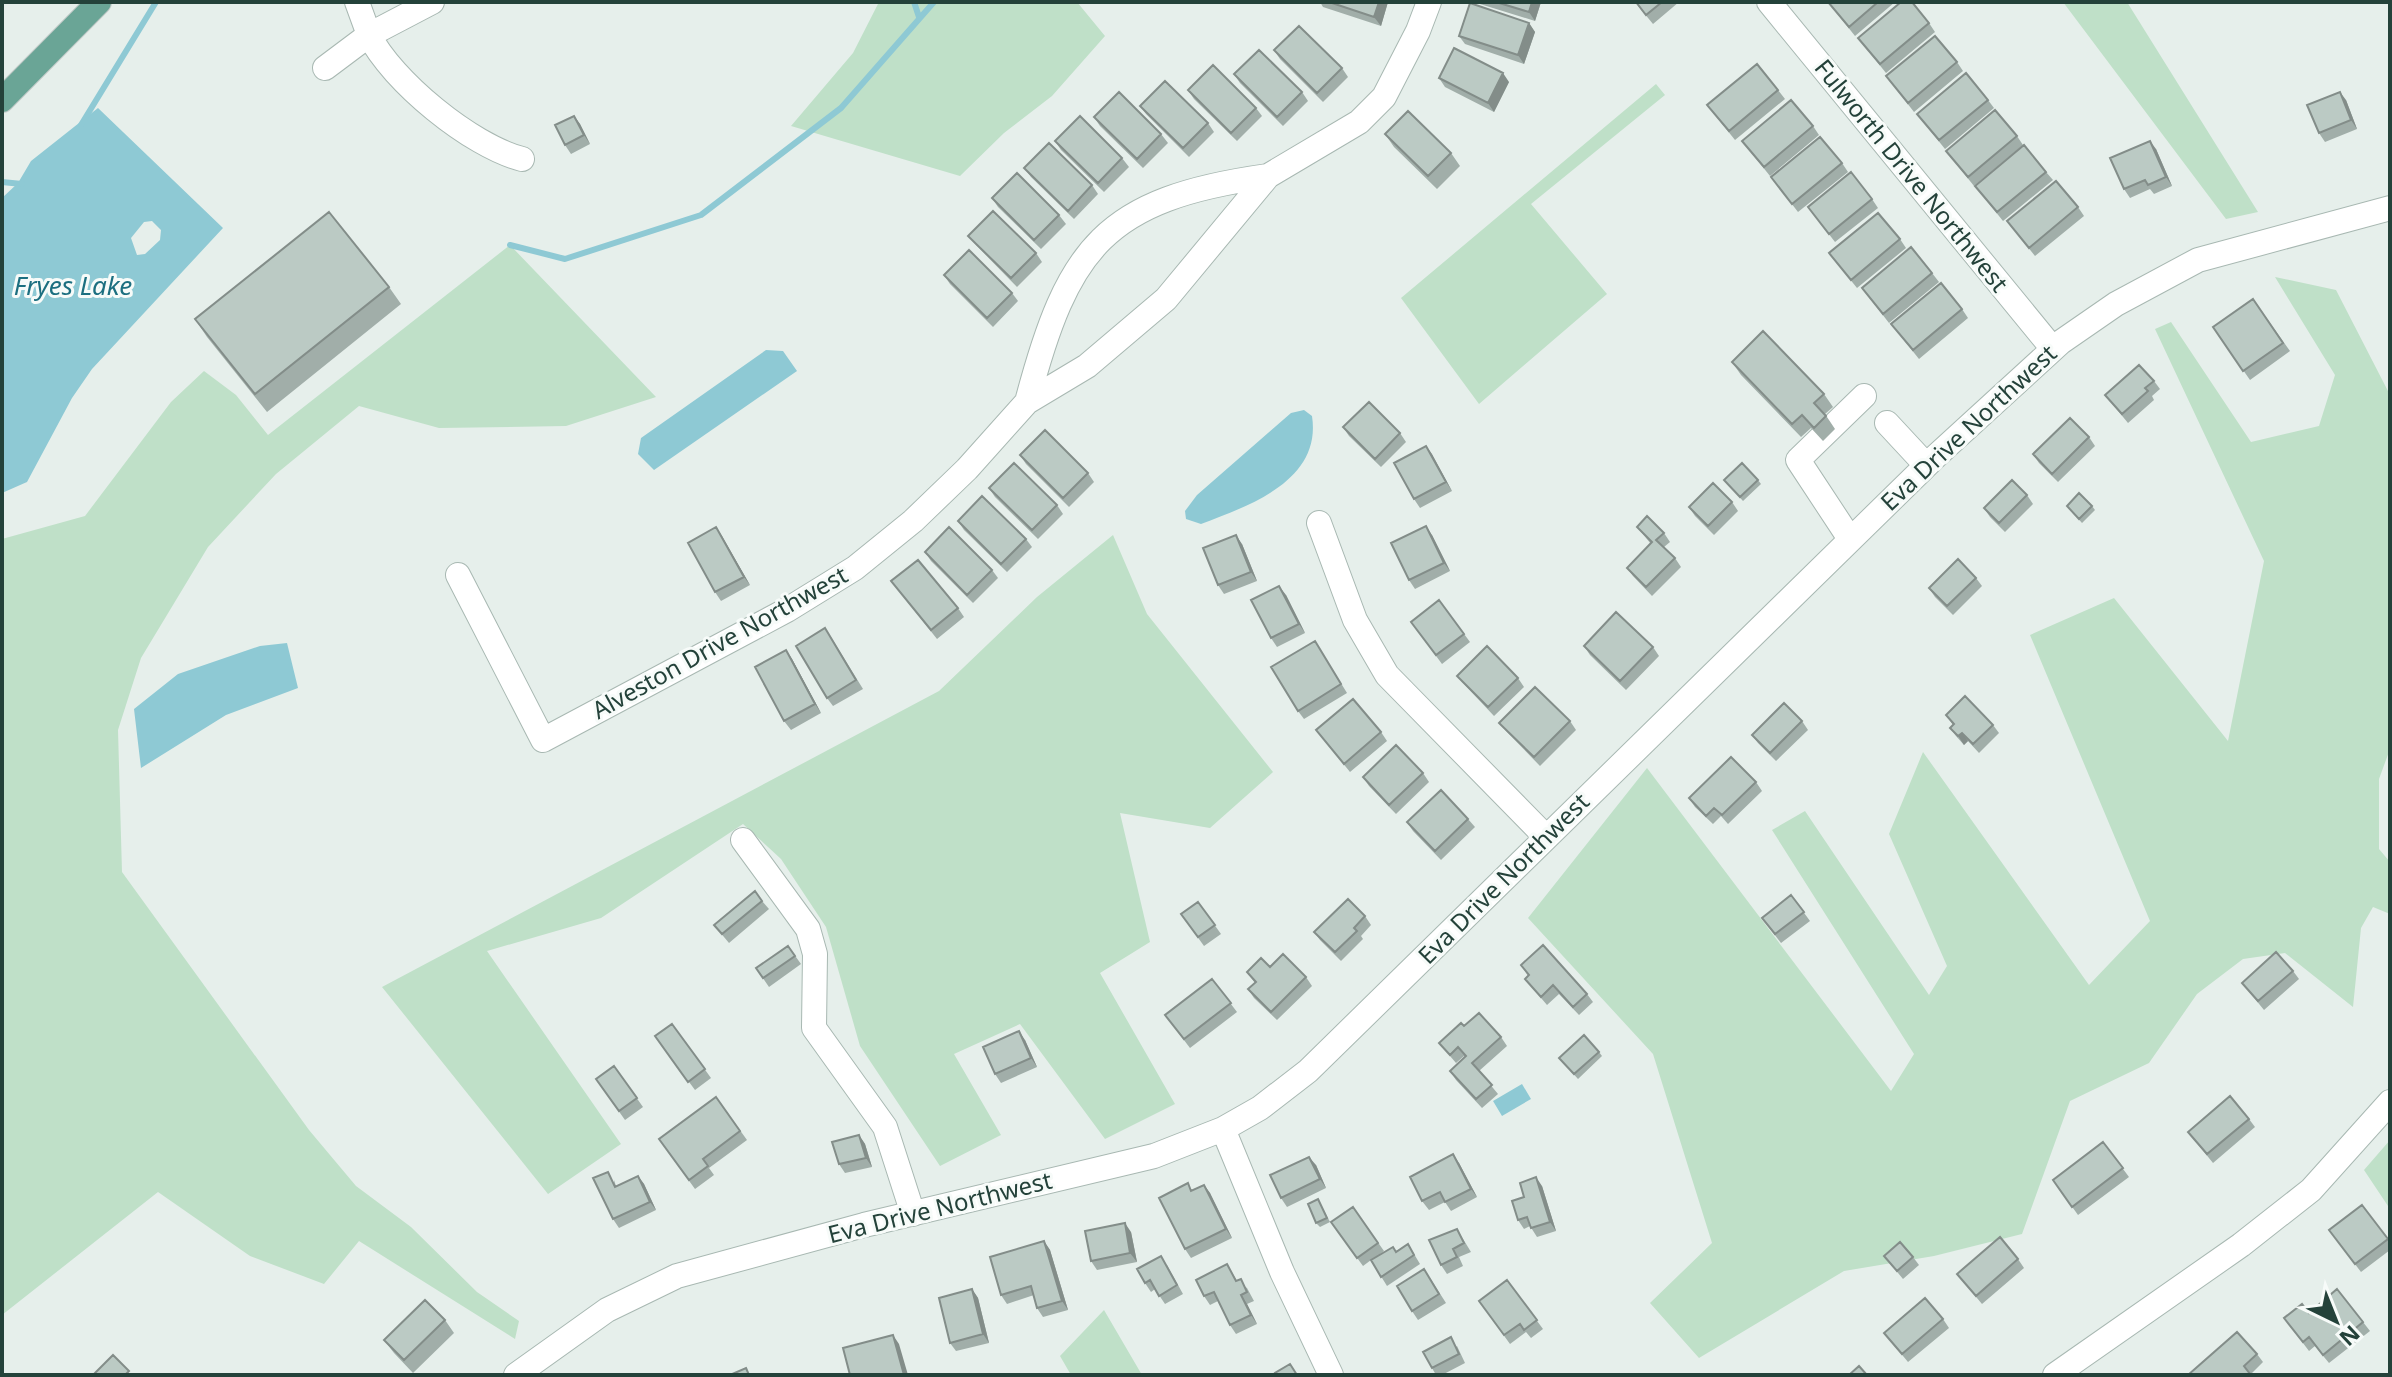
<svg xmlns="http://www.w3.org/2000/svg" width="2392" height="1377" viewBox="0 0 2392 1377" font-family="'Noto Sans',sans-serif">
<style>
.green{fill:#bfe0c8}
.water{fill:#8ec9d4;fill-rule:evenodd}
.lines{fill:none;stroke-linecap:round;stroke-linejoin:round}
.stream{stroke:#8ec9d4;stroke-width:6}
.minor-casing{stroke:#a8b8b2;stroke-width:26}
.major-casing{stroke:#c2cac8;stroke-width:26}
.minor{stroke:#fff;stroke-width:24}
.major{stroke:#6aa596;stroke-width:24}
.wall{fill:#a1aea9}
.shaded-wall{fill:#838d89}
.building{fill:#bbcac4;stroke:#838d89;stroke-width:2}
.labels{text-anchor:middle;stroke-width:6;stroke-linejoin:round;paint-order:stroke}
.street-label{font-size:24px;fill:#24423a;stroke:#f7fbf9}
.water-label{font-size:26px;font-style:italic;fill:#1c6f80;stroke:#f7fbf9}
</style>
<rect width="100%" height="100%" fill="#e6efeb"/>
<path class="green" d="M879,2h198l28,34 -53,60 -48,37 -44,43 -169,-50 62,-73z
M2063,2h64l131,210 -32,7z
M1656,84l9,11 -134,109 76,90 -128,110 -78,-106z
M510,245l146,152 -90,29 -127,2 -80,-22 -83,68 -68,73 -67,111 -23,72 4,142 187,258 47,56 55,41 66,65 42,29 -4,18 -156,-98 -35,43 -74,-28 -92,-64 -156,123v-776l83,-23 86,-114 33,-31 32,24 32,40z
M2275,277l61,13 54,105v354l-11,30v70l11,13v52l-17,-7 -12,21 -8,79 -68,-54 -42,6 -46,35 -48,69 -79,38 -48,133 -88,22 -90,15 -145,87 -49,-55 62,-60 -59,-189 -125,-136 119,-150 244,323 23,-37 -142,-224 33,-19 124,184 18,-29 -58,-132 34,-82 166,233 61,-64 -120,-286 84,-37 114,143 36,-180 -109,-232 16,-7 80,120 68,-16 16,-51z
M1113,535l34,79 126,158 -63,56 -90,-15 30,129 -50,31 75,131 -70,35 -85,-115 -66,30 47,81 -61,31 -80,-120 -34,-119 -45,-68 -38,-35 -142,94 -114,33 134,193 -73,50 -166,-207 557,-296 98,-94z
M2390,1140v69l-26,-39z
M1104,1310l38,65h-71l-11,-19z"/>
<path class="water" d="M98,108l125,120 -131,141 -20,29 -45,84 -25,11v-295l16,-15 13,-22zM152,221l9,9 -1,10 -15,14 -8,1 -6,-17 13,-16z
M766,350l17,1 14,20 -143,99 -16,-16 3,-16z
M1304,410l8,6c10,65 -64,90 -111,108l-15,-5 -1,-8 12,-16 94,-82z
M287,643l11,45 -72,27 -85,53 -7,-59 44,-35 82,-28z
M1522,1084l9,15 -29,17 -9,-15z"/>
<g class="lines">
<path class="stream" d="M914,2l5,15
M81,125l75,-123
M2,182l20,2
M510,245l55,14 136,-44 140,-107 93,-106"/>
<defs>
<path id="minor" d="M432,2l-63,33c23,46 102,111 153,124
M1769,2l284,347
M325,68l44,-33 -12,-33
M1027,402c41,-155 77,-203 241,-226
M1887,423l39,42
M1319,523l36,97 32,55 159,162
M1850,539l-52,-79 66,-64
M458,575l85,165 244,-130 68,-42 58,-47 54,-52 60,-67 60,-36 79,-67 102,-123 91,-54 25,-25 34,-66 11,-29
M743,840l65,89 7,25 -1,74 71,99 28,87
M1223,1129l59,143 49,103
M516,1375l91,-65 70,-34 187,-51 290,-69 69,-27 37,-21 48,-37 626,-613 127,-116 55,-38 82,-44 192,-52
M2055,1375l186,-130 70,-55 79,-88"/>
<path id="major" d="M2,100l97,-98"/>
</defs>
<use href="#minor" class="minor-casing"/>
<use href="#major" class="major-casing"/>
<use href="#minor" class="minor"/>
<use href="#major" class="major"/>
</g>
<path class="wall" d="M1320,2h68l-7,24 -58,-19z
M1479,2h62l-6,19 -55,-17z
M1635,2h44l-26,22z
M1828,2h67l-40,34z
M1529,23l6,9 -11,32 -59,-20 -6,-8z
M1929,23l6,9 -49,41 -28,-35z
M1274,50l68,18 6,9 -25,25 -43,-43z
M1957,62l6,9 -49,41 -28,-36z
M1234,74l68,18 6,9 -25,25 -43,-43z
M1439,78l70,4 -15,30 -49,-25z
M1188,90l68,18 6,8 -25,25 -43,-42z
M1778,90l7,9 -50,41 -28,-35z
M1988,100l6,8 -49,41 -28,-35z
M2346,100l11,29 -32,13 -6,-9z
M1140,106l68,17 6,9 -25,25 -43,-43z
M574,116l6,8 10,20 -19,10 -6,-9z
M1094,117l67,17 7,9 -25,25 -43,-42z
M1813,126l6,9 -49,41 -28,-35z
M1385,134l66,19 9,13 -23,23 -43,-42z
M2017,136l6,9 -49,41 -28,-35z
M1055,141l67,17 7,9 -25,25 -43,-42z
M2156,149l16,37 -18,8 -4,-5 -20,9 -6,-9z
M1842,163l6,9 -50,40 -27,-35z
M1024,168l68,17 6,9 -24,25 -43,-42z
M2046,172l7,8 -50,41 -28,-35z
M992,198l67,17 7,9 -25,25 -43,-42z
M1872,199l6,9 -43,34 -27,-35z
M2078,207l6,9 -49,40 -28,-35z
M968,236l68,17 6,9 -25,25 -42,-43z
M1900,239l6,9 -49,40 -28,-35z
M1932,273l7,9 -50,41 -27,-35z
M944,275l68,18 6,8 -25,26 -43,-43z
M389,287l12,17 -134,108 -60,-75 -12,-18z
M2253,299l37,52 -40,29 -37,-53z
M1962,309l6,9 -49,41 -28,-35z
M1732,362l92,32 9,13 -8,7 10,15 -12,12 -12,-13 -10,9 -60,-62z
M2154,381l6,8 -8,7 2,4 -26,23 -23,-28z
M1343,427l57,6 6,9 -25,25 -32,-31z
M2089,437l6,9 -37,36 -19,-19 -6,-9z
M1426,446l26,45 -32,17 -6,-9z
M1020,455l68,18 6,9 -25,25 -43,-43z
M1724,480h34l3,4 -18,17z
M989,488l68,17 6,9 -25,25 -43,-42z
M2027,495l6,9 -28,28 -15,-15 -6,-9z
M1732,502l6,9 -24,24 -19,-19 -6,-9z
M2067,506h25l3,4 -13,13z
M958,521l68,18 6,8 -25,25 -43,-42z
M716,527l34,58 -29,16 -6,-9z
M1637,527l27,6 6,9 -6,5 11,11 6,9 -29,29 -19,-20 -6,-8 24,-24z
M1432,535l18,36 -35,18 -6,-9z
M1242,544l15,37 -33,13 -6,-9z
M925,552l67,18 6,8 -25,25 -42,-42z
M1976,578l6,8 -29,29 -18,-18 -6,-9z
M891,581l67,27 6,9 -27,22z
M1286,595l19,38 -28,14 -6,-9z
M1439,600l31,42 -28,22 -31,-42z
M831,637l32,52 -30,17 -6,-8z
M1315,641l32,52 -43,26 -6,-8z
M1584,646l69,1 6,9 -33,34 -36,-35z
M786,650l6,9 29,54 -30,17 -7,-9z
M1457,676l61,2 6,9 -30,29 -30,-32z
M1946,715l47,10 6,8 -20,20 -11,-12 -4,4 -8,-9 -6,-8 3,-3z
M1570,721l6,9 -36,36 -34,-35 -7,-8z
M1802,721l6,9 -32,31 -18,-18 -6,-8z
M1316,730l65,2 6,9 -37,31z
M1423,773l6,9 -33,32 -27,-28 -6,-9z
M1756,782l6,9 -34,33 -7,-8 -8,8 -18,-17 -6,-9z
M1468,819l7,8 -34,33 -28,-29 -6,-9z
M1791,895l19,26 -29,22 -19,-25z
M762,901l7,8 -40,34 -15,-18z
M1198,902l23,32 -17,12 -23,-32z
M1365,916l6,9 -10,11 2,3 -22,22 -21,-21 -6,-8z
M788,946l13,18 -32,23 -13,-19z
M1521,965l66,29 6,8 -14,13 -20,-21 -12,11 -22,-26 3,-3z
M1270,967l36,10 6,9 -35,34 -23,-22 -6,-9 7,-6 -8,-11z
M2293,971l6,8 -35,31 -22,-27z
M1212,979l25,33 -47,36 -25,-33z
M672,1024l39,54 -16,12 -40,-54z
M1464,1026l37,11 6,9 -28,25 19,23 -16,14 -26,-28 -6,-9 15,-14 -1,-1 -8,7 -17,-20z
M1025,1040l12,27 -36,16 -6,-9z
M1599,1052l3,4 -24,23 -19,-21z
M614,1066l29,41 -18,13 -29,-41z
M716,1097l31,43 -38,28 5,7 -19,14 -36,-50z
M2249,1119l6,8 -42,36 -25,-31z
M859,1135l6,9 7,23 -27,6 -6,-9z
M2103,1142l26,35 -51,38 -25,-35z
M1459,1163l18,34 -26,14 -6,-9 -16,8 -7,-9z
M1316,1165l10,23 -39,19 -6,-9z
M638,1176l6,8 12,26 -37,18 -6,-9 1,-39 2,6z
M1204,1185l6,8 22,45 -41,20 -6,-9 7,-59z
M1542,1186l14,45 -19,6 -7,-11 -6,3 -6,-9 6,-23z
M1318,1199l12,23 -10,5 -4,-4z
M2362,1205l28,37v8l-29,22 -32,-42z
M1353,1207l31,44 -9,7 21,-6 12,-8 12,20 -33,22 -16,-26 -8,6 -32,-44z
M1457,1229l14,23 -12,5 4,9 -16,8 -6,-9z
M1131,1232l6,30 -40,8 -6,-9z
M1044,1241l6,9 18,60 -25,7 -6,-9 -3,-13 -27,9 -6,-9z
M1884,1256l29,1 6,8 -16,14z
M2018,1259l6,9 -42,36 -25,-30z
M1227,1264l10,17 10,7 7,13 -7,3 10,20 -21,10 -6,-9 -12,-24 -8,4 -6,-9z
M1167,1265l16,29 -18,10 -10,-15 -4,3 -6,-9z
M1430,1278l16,25 -28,17 -6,-9z
M1507,1280l36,49 -12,9 -5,-6 -16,12 -31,-43z
M972,1289l6,9 11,45 -33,8 -6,-8z
M2284,1318l79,4 7,9 -41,32 -14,-17 -6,5z
M1943,1319l6,9 -41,34 -24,-29z
M445,1320l9,13 -41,40 -19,-20 -10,-13z
M1457,1346l8,17 -23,12h-6l-4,-7z
M2257,1354l6,8 -12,12 1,1h-64z"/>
<path class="shaded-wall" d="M1379,2h9l-7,24 -7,-9z
M1532,2h9l-6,19 -6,-9z
M1529,23l6,9 -11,32 -6,-9z
M1503,73l6,9 -15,30 -6,-9z
M2340,92l6,8 11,29 -6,-9z
M574,116l6,8 10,20 -6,-9z
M2150,141l6,8 16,37 -6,-9z
M1426,446l6,8 20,37 -6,-9z
M1426,526l6,9 18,36 -6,-8z
M716,527l6,9 28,49 -6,-8z
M1236,535l6,9 15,37 -6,-9z
M1279,586l7,9 19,38 -6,-9z
M786,650l6,9 29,54 -6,-9z
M1962,733l6,8 -4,4 -6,-9z
M1019,1031l6,9 12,27 -6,-9z
M859,1135l6,9 7,23 -6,-9z
M1453,1154l6,9 18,34 -6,-8z
M1309,1157l7,8 10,23 -6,-9z
M638,1176l6,8 12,26 -6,-8z
M1536,1177l6,9 14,45 -6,-9z
M1204,1185l6,8 22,45 -6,-9z
M1125,1223l6,9 6,30 -7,-9z
M1044,1241l6,9 18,60 -6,-9z
M972,1289l6,9 11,45 -6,-9z
M1241,1295l6,9 10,20 -6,-9z
M893,1335l6,9 9,31h-4z"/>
<path class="building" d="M1329,2h50l-5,15z
M1496,2h36l-3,10z
M1636,2h26l-16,13z
M1828,2h50l-29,25z
M1901,2h11l17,21 -49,41 -22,-26z
M1470,3l59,20 -11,32 -59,-19z
M1299,26l43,42 -25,25 -43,-43z
M1935,36l22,26 -49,41 -22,-27z
M1454,48l49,25 -15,30 -49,-25z
M1259,50l43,42 -25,25 -43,-43z
M1757,64l21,26 -49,41 -22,-26z
M1213,65l43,43 -25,25 -43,-43z
M1966,73l22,27 -49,40 -22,-26z
M1165,81l43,42 -25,25 -43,-42z
M1119,92l42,42 -24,25 -43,-42z
M2340,92l11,28 -32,13 -12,-28z
M1791,100l22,26 -49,41 -22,-26z
M1995,110l22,26 -49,41 -22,-26z
M1408,111l43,42 -23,23 -43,-42z
M574,116l10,19 -19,10 -10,-20z
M1080,116l42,42 -24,25 -43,-42z
M1820,137l22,26 -50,41 -21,-27z
M2150,141l16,36 -18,8 -3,-5 -21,9 -14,-31z
M1049,143l43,42 -24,26 -44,-43z
M2024,145l22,27 -49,40 -22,-26z
M1851,172l21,27 -43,35 -21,-27z
M1017,173l42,42 -25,25 -42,-42z
M2056,181l22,26 -49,41 -22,-27z
M993,211l43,42 -25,25 -43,-42z
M329,212l60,75 -134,107 -60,-75z
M1878,213l22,26 -49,41 -22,-27z
M1911,247l21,26 -49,41 -21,-26z
M969,250l43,43 -25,25 -43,-43z
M1941,283l21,26 -49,41 -22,-26z
M2253,299l30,44 -40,28 -30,-44z
M1763,331l61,63 -10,9 12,13 -12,12 -12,-13 -10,9 -60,-62z
M2139,365l15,16 -9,7 3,3 -26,23 -17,-19z
M1369,402l31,31 -25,26 -32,-32z
M2070,418l19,19 -37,37 -19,-20z
M1045,430l43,43 -25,25 -43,-43z
M1426,446l20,36 -32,17 -20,-36z
M1014,463l43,42 -25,25 -43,-42z
M1742,463l16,17 -18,17 -16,-17z
M2012,480l15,15 -28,28 -15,-15z
M1713,483l19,19 -24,24 -19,-19z
M2079,493l13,13 -13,13 -12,-13z
M982,496l44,43 -25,25 -43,-43z
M1647,516l17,17 -8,7 19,18 -29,29 -19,-19 25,-26 -15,-15z
M1426,526l18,37 -35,17 -18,-37z
M716,527l28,50 -29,15 -27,-49z
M949,527l43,43 -25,25 -42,-43z
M1236,535l15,37 -33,13 -15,-37z
M1958,559l18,19 -29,28 -18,-18z
M918,560l40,48 -27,22 -40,-49z
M1279,586l20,38 -28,14 -20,-38z
M1439,600l25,34 -28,21 -25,-33z
M1616,612l37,35 -33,34 -36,-35z
M825,628l31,52 -29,18 -31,-52z
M1315,641l26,43 -43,27 -27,-44z
M1487,646l31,32 -30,29 -31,-31z
M786,650l29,54 -31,17 -29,-54z
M1535,687l35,34 -36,36 -35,-34z
M1965,696l28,29 -20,19 -11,-11 -4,3 -8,-8 4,-4 -8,-9z
M1353,699l28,33 -37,32 -28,-34z
M1784,703l18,18 -32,32 -18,-18z
M1396,745l27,28 -34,32 -26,-28z
M1731,757l25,25 -34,33 -8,-7 -8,8 -17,-18z
M1441,790l27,29 -33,32 -28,-29z
M755,891l7,10 -40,33 -8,-9z
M1791,895l13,17 -29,22 -13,-16z
M1348,899l17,17 -11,12 3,3 -22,21 -21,-20z
M1198,902l17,23 -17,12 -17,-23z
M1543,945l44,49 -14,13 -20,-22 -12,12 -16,-18 4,-4 -8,-10z
M788,946l7,10 -32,22 -7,-10z
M2276,952l17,19 -35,30 -16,-18z
M1283,954l23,23 -35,35 -23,-23 8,-7 -9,-10 14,-14 9,9z
M1212,979l19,24 -47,36 -19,-24z
M1479,1013l22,24 -29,26 20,22 -16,14 -26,-28 16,-15 -8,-9 -8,8 -11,-12 22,-20 3,3z
M672,1024l33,45 -17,13 -33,-46z
M1019,1031l12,27 -36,16 -12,-27z
M1584,1035l15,17 -25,22 -15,-16z
M614,1066l23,32 -18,13 -23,-32z
M2230,1096l19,23 -42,35 -19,-22z
M716,1097l24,34 -37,28 5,7 -19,14 -30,-41z
M859,1135l7,23 -27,6 -7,-22z
M2103,1142l20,26 -51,39 -19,-27z
M1453,1154l18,35 -26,13 -5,-10 -18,9 -12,-24z
M1309,1157l11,22 -39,19 -11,-23z
M608,1172l7,15 23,-11 12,26 -37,17 -20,-41z
M1536,1177l14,45 -19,6 -4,-11 -9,3 -6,-19 12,-4 -4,-14z
M1188,1183l3,8 13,-6 22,44 -41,20 -26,-51z
M1318,1199l9,19 -11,5 -8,-19z
M2362,1205l26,34 -33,25 -26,-34z
M1353,1207l25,36 -21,15 -26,-36z
M1125,1223l5,30 -39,8 -6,-30z
M1457,1229l7,14 -11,6 4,8 -16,8 -12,-25z
M2000,1237l18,22 -42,37 -19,-22z
M1044,1241l18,60 -25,7 -6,-22 -30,9 -11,-38z
M1900,1242l13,15 -16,14 -13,-15z
M1408,1244l6,11 -33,22 -10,-17 22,-13 3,5z
M1161,1256l16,29 -18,11 -9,-16 -5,3 -8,-14z
M1227,1264l9,17 5,-2 6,13 -6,3 10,20 -21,10 -16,-33 -10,4 -8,-16z
M1424,1269l15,25 -27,17 -15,-25z
M1507,1280l30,40 -13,10 -4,-6 -16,11 -25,-34z
M972,1289l11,45 -33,9 -11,-45z
M2337,1289l26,33 -40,33 -14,-18 -6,5 -19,-24 18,-14 7,9z
M1925,1298l18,21 -41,35 -18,-21z
M425,1300l20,20 -41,40 -20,-20z
M2237,1332l20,22 -13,12 6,8 -1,1h-61z
M893,1335l11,40h-54l-7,-27z
M1451,1337l8,17 -27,14 -9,-16z
M113,1355l16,16 -4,4h-32z
M1290,1364l7,11h-21l-1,-2z
M1859,1366l8,9h-18z
M746,1368l3,7h-19z"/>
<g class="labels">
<g class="street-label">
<text transform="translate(1911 176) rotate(51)" y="8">Fulworth Drive Northwest</text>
<text transform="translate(1969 428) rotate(-43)" y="8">Eva Drive Northwest</text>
<text transform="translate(720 643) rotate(-29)" y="8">Alveston Drive Northwest</text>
<text transform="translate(1504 879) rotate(-45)" y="8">Eva Drive Northwest</text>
<text transform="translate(940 1208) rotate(-14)" y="8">Eva Drive Northwest</text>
</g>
<g class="water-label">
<text x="73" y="295">Fryes Lake</text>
</g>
</g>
<rect width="2392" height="1377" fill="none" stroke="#24423a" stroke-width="8"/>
<g transform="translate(2336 1321) rotate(137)" stroke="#f7fbf9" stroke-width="6" paint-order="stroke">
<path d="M0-6L14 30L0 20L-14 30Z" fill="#24423a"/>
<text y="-12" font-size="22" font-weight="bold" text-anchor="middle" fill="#24423a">N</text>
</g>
</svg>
